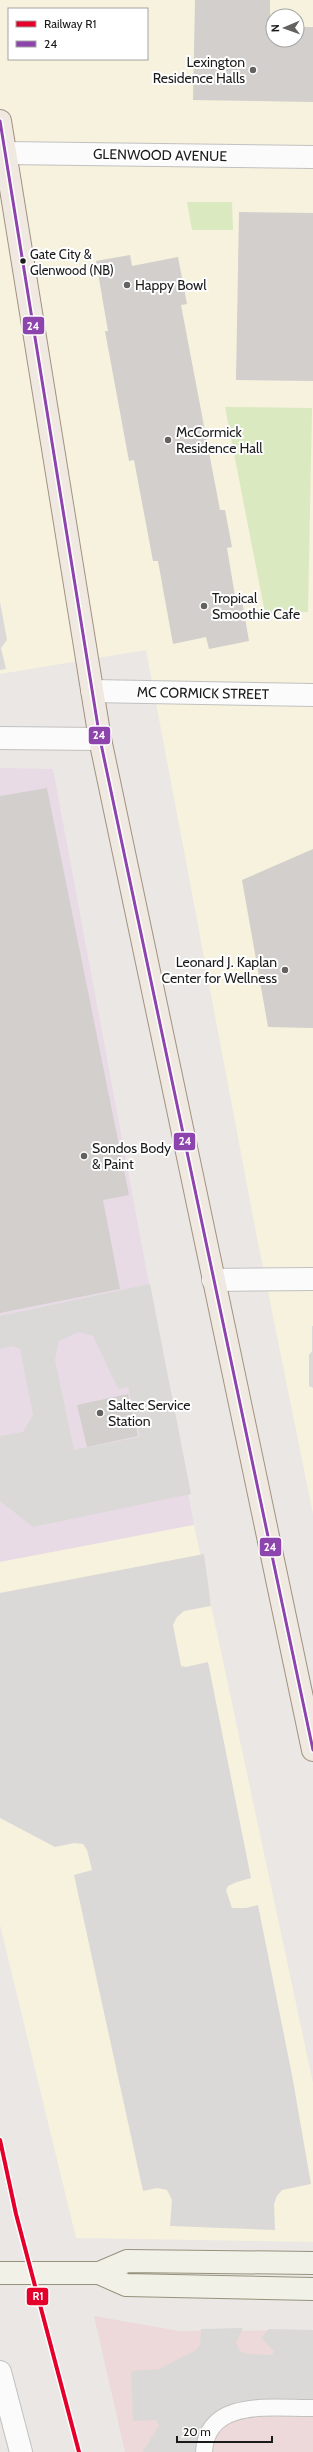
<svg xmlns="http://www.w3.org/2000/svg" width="313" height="2452" viewBox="0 0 313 2452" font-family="Cabin,sans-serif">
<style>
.commercial{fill:#edd9d9}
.industrial{fill:#e8dbe5}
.education{fill:#f6f2dd;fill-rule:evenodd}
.grass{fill:#dbe9c0}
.parking{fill:#dad9d7;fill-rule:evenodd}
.building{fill:#d2cfcd}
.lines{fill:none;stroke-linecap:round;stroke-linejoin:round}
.service-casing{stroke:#c2c1c0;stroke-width:18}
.minor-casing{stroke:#c2c1c0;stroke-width:24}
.secondary-casing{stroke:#95937c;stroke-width:24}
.primary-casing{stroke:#a09281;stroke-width:24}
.service{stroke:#fcfbfb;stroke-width:16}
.minor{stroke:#fcfbfb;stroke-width:22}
.secondary{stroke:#f2f1e8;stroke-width:22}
.primary{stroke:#f0e9e2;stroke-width:22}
.bus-1-casing{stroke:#fff;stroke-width:6}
.bus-1{stroke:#8e44ad;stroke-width:3}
.rail-1-casing{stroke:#fff;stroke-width:7}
.rail-1{stroke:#e4002b;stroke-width:4}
.poi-dot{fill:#636261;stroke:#fff;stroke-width:1.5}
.bus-dot{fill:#1b1b1b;stroke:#fff;stroke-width:1.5}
.labels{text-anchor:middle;stroke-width:4;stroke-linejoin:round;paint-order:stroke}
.bus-label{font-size:13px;fill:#1b1b1b;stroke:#fff;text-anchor:start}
.poi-label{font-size:14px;fill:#1b1b1b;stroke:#fff;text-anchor:start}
.street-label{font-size:14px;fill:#1b1b1b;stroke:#fff}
.line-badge{stroke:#fff;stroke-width:1.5}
.badge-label{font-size:11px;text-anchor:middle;font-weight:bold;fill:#fff}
</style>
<rect width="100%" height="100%" fill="#eae7e4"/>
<path class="commercial" d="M94,2316l85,15 134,-1v122h-188z"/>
<path class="industrial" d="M0,768l53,1 141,756 -194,37z"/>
<path class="education" d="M0,0h313v1514l-57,-281 -110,-583 -146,24zM9,9h138v50h-138zM273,16h24v24h-24z
M194,1525l119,558v159l-237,-4 -76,-313v-363z"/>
<path class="grass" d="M187,202h45l1,28h-41z
M225,407l87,1 -4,204 -43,1z"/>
<path class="parking" d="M0,602l7,38 -6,8 5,21 -6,1z
M150,1284l41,210 -158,33 -33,-26v-65l23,-4 10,-17 -13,-66 -7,-3 -13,3v-33zM78,1332l15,4 25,53 10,-2 12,50 -66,13 -19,-90 4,-19z
M312,1326h1v62l-4,-2v-31l3,-4z
M204,1554l7,52 -27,5 -7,6 -4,8 8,41 5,1 22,-5 43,216 -14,4 -9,4 -2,4 6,18h14l12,-3 34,170 19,109 -29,6 -5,6 -3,8 1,26 -105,-4 2,-26 -5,-10 -10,-2 -14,3 -69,-316 18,-5 -5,-20 -4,-6 -9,-1 -19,4 -55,-29v-225z
M243,2328l-7,14 3,8 7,4 26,1 2,-4 -13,-13 8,-9 44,1v85l-77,2 -22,13 -4,22h-67l16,-27 -3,-5 -23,1 -2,-50 28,-2 37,-19 4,-5 1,-16z"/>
<path class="building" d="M195,0h75v26h3v14h24v-13h16v75l-120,-2z
M239,212l74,1v168l-77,-1z
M130,255l2,11 46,-9 9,47 -6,1 39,205h5l7,37 -5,1 8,48 6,-1 8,46 -40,8 -3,-12 -33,7 -15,-83h-5l-19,-101 -5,1 -24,-130h3l-12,-70z
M47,788l82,407 -26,5 17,89 -120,24v-517z
M313,849v179l-45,-1 -26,-147z
M128,1394l10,42 -51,11 -10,-42z"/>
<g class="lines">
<defs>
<path id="service" d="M204,2452c3,-55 70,-43 109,-44"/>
<path id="minor" d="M6,153l307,4
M92,691l221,4
M0,738l100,1
M213,1280l100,-1
M0,2372l21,80"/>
<path id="secondary" d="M0,2273h99l27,12 187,4
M99,2273l28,-12 186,2"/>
<path id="primary" d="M0,121l100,618 213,1011"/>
</defs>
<use href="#service" class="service-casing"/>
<use href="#minor" class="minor-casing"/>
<use href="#secondary" class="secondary-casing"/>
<use href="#primary" class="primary-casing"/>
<use href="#service" class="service"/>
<use href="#minor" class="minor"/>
<use href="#secondary" class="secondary"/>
<use href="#primary" class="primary"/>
<defs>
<path id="bus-1" d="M0,121l100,618 213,1011"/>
</defs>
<use href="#bus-1" class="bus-1-casing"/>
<use href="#bus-1" class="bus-1"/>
<defs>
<path id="rail-1" d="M0,2140l16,74 63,238"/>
</defs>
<use href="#rail-1" class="rail-1-casing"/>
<use href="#rail-1" class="rail-1"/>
</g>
<g class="poi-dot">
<circle cx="253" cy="70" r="4"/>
<circle cx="127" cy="285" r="4"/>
<circle cx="168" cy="440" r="4"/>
<circle cx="204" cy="606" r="4"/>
<circle cx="285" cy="970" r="4"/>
<circle cx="84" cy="1156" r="4"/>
<circle cx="100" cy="1413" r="4"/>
</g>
<circle class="bus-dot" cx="23" cy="261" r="3.5"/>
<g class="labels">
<g class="bus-label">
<text x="30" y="259">Gate City &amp;<tspan x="30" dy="16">Glenwood (NB)</tspan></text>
</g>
<g class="poi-label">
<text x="245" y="67" text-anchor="end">Lexington<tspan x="245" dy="16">Residence Halls</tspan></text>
<text x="135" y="290">Happy Bowl</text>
<text x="176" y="437">McCormick<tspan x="176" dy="16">Residence Hall</tspan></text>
<text x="212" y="603">Tropical<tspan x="212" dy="16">Smoothie Cafe</tspan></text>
<text x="277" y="967" text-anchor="end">Leonard J. Kaplan<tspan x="277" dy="16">Center for Wellness</tspan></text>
<text x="92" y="1153">Sondos Body<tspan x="92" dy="16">&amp; Paint</tspan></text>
<text x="108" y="1410">Saltec Service<tspan x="108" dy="16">Station</tspan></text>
</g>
<g class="street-label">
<text transform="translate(160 155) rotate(1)" y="5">GLENWOOD AVENUE</text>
<text transform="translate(203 693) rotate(1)" y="5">MC CORMICK STREET</text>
</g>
</g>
<g class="line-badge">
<rect x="22" y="316" width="23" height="19" rx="4" fill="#8e44ad"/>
<rect x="88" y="726" width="23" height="19" rx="4" fill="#8e44ad"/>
<rect x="173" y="1132" width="23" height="19" rx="4" fill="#8e44ad"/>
<rect x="259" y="1537" width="23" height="20" rx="4" fill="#8e44ad"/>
<rect x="26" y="2287" width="23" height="19" rx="4" fill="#e4002b"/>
</g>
<g class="badge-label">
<text x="33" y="330">24</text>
<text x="99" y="739">24</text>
<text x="185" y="1145">24</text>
<text x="270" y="1551">24</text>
<text x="38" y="2300">R1</text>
</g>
<rect x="8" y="8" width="140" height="52" fill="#ffffff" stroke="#a4a4a4"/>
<rect x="16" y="21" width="20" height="6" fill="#e4002b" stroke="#a4a4a4"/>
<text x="44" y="28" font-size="12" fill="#1b1b1b">Railway R1</text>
<rect x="16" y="41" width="20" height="6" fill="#8e44ad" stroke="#a4a4a4"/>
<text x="44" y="48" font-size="12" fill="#1b1b1b">24</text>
<g transform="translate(285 28) rotate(268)"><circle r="19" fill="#ffffff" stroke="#a4a4a4"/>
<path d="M0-3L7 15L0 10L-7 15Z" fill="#636261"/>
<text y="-6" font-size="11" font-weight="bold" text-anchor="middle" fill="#1b1b1b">N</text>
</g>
<path d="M177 2436v6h95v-6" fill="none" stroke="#1b1b1b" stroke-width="2"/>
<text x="183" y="2436" font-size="12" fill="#1b1b1b" stroke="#ffffff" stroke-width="3" paint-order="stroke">20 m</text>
</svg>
